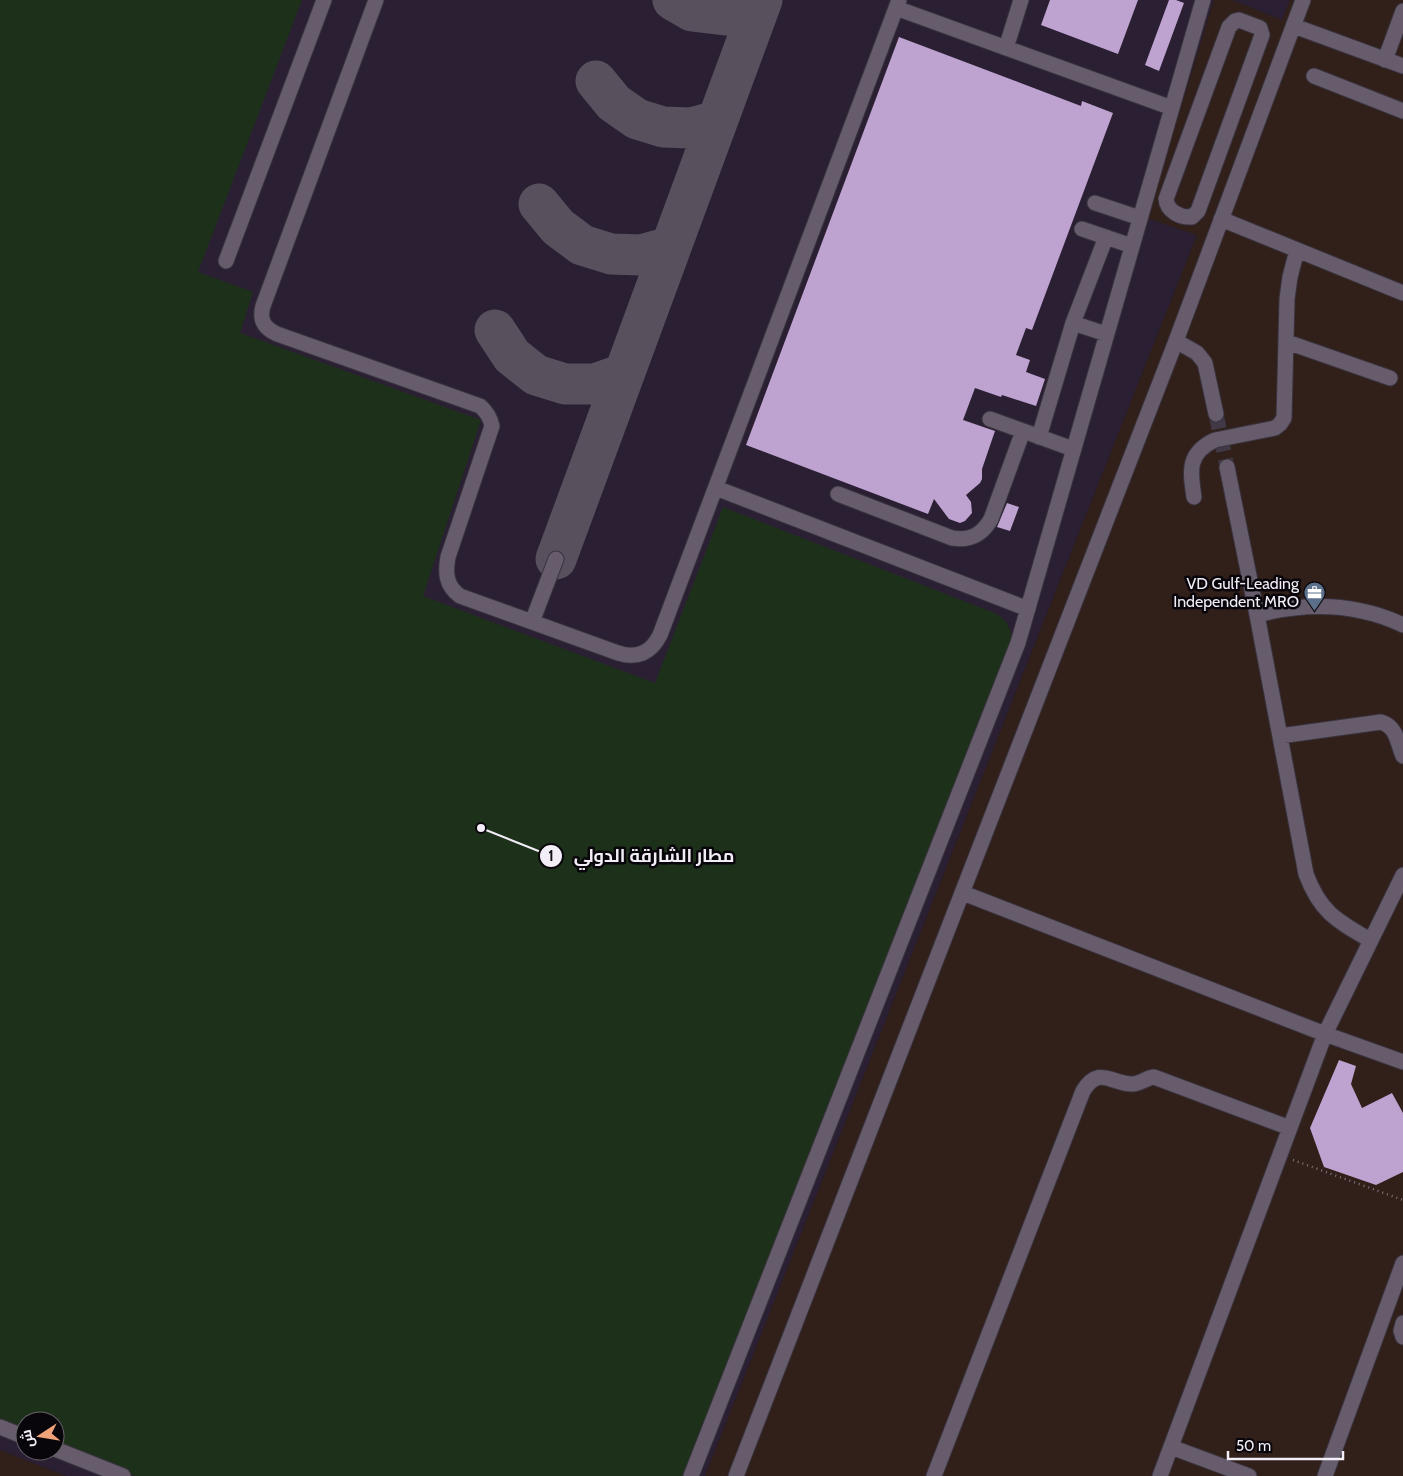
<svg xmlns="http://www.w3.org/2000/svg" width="1403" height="1476" viewBox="0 0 1403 1476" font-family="Cabin,Cairo,sans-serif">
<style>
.built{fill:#2b2033;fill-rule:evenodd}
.industrial{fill:#311f1a}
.green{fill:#1d311a}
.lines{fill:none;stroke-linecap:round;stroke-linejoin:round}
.taxiway{stroke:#58505d;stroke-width:41}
.building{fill:#bea2d0}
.minor-tunnel{stroke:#413946;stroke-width:15;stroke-dasharray:15 8;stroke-linecap:butt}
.minor-casing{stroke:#39333d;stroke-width:17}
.path{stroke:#7c7581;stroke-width:2.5;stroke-dasharray:1 4;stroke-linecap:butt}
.minor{stroke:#665c6c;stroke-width:15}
.labels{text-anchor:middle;stroke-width:5;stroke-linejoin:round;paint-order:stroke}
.poi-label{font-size:16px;fill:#f3edf7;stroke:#09060b;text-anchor:end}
.leader{fill:none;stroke:#f3edf7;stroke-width:2}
.callout-dot{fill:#f3edf7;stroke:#09060b;stroke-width:2}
.mark-label{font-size:15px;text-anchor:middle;font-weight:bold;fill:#111}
.callout-label{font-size:18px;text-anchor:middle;font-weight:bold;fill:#f3edf7;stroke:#09060b;stroke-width:5;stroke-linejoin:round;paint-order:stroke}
</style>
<rect width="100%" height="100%" fill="#221927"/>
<path class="built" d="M0,0h1214l-67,217 50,18 -492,1241h-639l-66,-26zM25,1421h30v30h-30z
M1232,0h58l-8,20z"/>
<path class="industrial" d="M1214,0h18l50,20 8,-20h113v1476h-698l492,-1241 -50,-17z
M0,1450l66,26h-66z"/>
<path class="green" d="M0,0h302l-104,272 55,20 -13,41 241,87 -58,176 232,87 68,-176 274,107c10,7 13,13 15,24l-327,838h-550l-80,-32v-23h-30v11l-25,-10z"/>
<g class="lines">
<path class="taxiway" d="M673,0l19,11 33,4 33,-7
M596,81l18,22 23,16 26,8 28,1 26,-7
M539,204l19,23 24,18 29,9 30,1 29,-8
M495,330l17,26 24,19 29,9h30l29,-10
M556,559l206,-559"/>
</g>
<path class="building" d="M1050,0h88l-20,54 -77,-29z
M1169,0h7l8,3 -25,68 -14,-6z
M899,37l182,69 1,-5 31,12 -81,217 -6,-2 -10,27 14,5 -4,12 19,7 -9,27 -34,-11 -1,2 -26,-9 -12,32 32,11 -13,38v10l-2,4 -14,12 5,7 1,11 -7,8 -5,2 -11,-4 -15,-20 -6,15 -182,-69z
M1007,503l12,4 -9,24 -13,-4z
M1339,1060l17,6 -5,18 11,24 30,-15 11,20v59l-27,13 -52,-18 -14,-39z"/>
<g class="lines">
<path class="minor-tunnel" d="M1216,414l11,53"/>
<defs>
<path id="minor" d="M376,0l-113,306c-4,14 1,22 14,28l203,72c7,6 10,11 12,20l-44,131c-3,16 -2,29 12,39l158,57c19,6 33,0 42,-18l239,-635
M896,8l276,100
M1239,20l21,8 2,7 -64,176 -6,6c-12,1 -25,-6 -26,-18l63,-172 6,-6z
M1294,26l109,40
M1006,48l15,-48
M1385,60l18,-49
M1314,76l89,35
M1095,203l45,15
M1221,219l182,74
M1082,229l50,17
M226,261l98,-261
M1073,323l33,11
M1176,341l21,12 8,10 11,51
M1287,342l103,36
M990,419l83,30
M1039,437l34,-114 33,-86
M1227,467l30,148 49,259c14,38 31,47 64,66
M716,488l312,121
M838,494l114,44c18,3 30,-3 39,-19l32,-88
M1194,497c-4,-26 -7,-44 21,-57l60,-12 5,-4 4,-6 3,-119 3,-22 7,-27
M1257,615c50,-13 99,-12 146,10
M532,622l24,-63
M1280,736l101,-14c16,5 16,20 22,34
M963,893l362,141 78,28
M1403,1323l-2,8 2,6
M0,1427l25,10
M1171,1447l78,29
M55,1449l68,27
M691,1476l327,-833 185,-643
M736,1476l440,-1135 127,-341
M934,1476l149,-385c16,-26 28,-7 49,-7 8,0 14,-6 22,-7l136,51
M1160,1476l165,-442 78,-159
M1325,1476l78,-213"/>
</defs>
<use href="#minor" class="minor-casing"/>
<path class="path" d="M1293,1160l110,40"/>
<use href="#minor" class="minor"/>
</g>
<defs>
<symbol id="office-pin" viewBox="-11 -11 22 30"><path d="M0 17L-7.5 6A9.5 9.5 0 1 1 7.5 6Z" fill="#5c6f8a" stroke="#09060b"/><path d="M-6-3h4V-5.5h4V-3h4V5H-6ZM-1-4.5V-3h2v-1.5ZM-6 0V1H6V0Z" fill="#fff"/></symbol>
</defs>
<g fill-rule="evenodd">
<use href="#office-pin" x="1302" y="580" width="25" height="34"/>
</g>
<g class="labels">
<g class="poi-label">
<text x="1299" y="589">VD Gulf-Leading<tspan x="1299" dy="18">Independent MRO</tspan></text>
</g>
</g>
<path class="leader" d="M481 828L551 856"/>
<g class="callout-dot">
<circle cx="481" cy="828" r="5"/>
<circle cx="551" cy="856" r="12"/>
</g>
<g class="mark-label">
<text x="551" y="861">1</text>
</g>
<g class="callout-label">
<text x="654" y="862">مطار الشارقة الدولي</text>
</g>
<g transform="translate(40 1436) rotate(258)"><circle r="24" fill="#09060b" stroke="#676269"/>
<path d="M0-4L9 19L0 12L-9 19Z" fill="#f0a279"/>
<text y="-8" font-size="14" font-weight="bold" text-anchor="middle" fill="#f3edf7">ش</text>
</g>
<path d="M1228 1451v8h115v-8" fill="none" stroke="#f3edf7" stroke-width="2.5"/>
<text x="1236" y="1451" font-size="15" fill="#f3edf7" stroke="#09060b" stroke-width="4" paint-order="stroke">50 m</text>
</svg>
